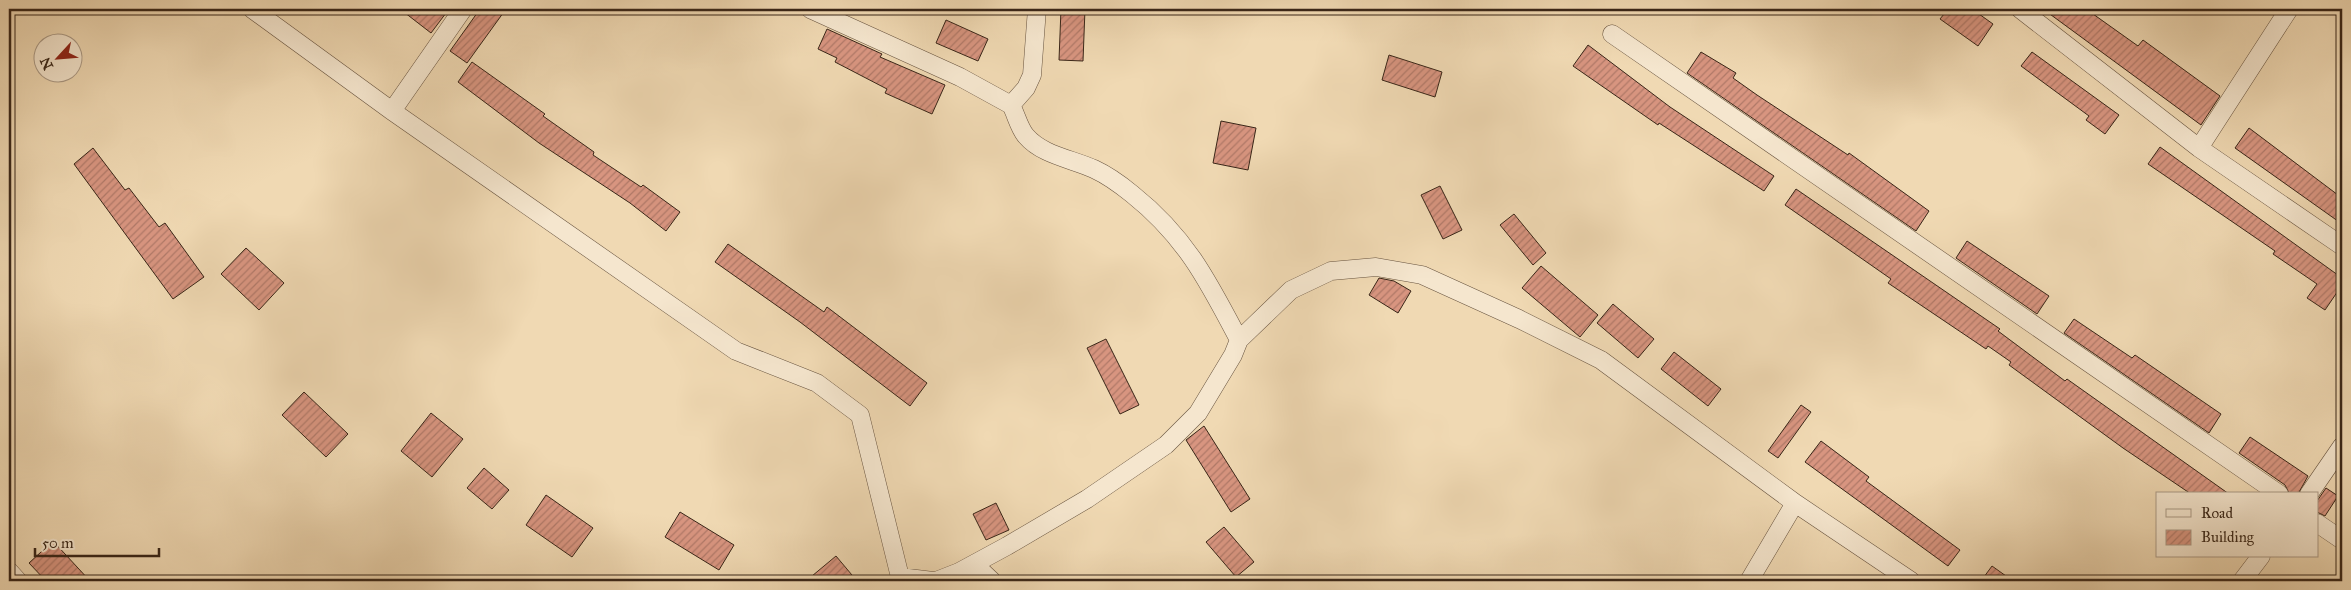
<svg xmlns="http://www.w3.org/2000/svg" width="2351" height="590" viewBox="0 0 2351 590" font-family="'IM FELL Great Primer',serif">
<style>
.building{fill:url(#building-hatch);stroke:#392618}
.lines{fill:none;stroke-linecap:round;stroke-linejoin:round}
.street-casing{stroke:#67533f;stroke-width:19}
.street{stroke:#f5e6ce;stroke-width:18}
</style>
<defs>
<pattern id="building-hatch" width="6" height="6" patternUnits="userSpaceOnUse" patternTransform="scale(1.25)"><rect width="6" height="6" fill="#d89580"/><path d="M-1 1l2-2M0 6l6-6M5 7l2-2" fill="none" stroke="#b07968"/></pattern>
</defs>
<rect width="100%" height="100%" fill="#f0d9b3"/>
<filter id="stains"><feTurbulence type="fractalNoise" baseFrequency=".004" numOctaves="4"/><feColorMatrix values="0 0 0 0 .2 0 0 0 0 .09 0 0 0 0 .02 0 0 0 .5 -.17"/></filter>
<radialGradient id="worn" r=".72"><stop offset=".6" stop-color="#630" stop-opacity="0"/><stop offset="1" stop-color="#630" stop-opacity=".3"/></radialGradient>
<path class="building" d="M400,9h49l-18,24z
M480,9h26l-39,54 -17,-12z
M1061,9h24l-2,52 -24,-1z
M1948,9h24l21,15 -15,22 -38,-27z
M2043,9h43l52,37 5,-6 77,56 -19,29z
M946,20l42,19 -10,22 -42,-18z
M827,29l55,25 -2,3 65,28 -13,29 -47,-21 2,-4 -52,-27 2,-4 -19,-9z
M1588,45l82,62 104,69 -10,15 -105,-68 -1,2 -85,-59z
M1701,52l35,21 -3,5 24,17 91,60 1,-2 80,58 -13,20 -229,-158z
M2032,52l87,63 -14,19 -19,-14 3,-4 -68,-50z
M1389,55l53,17 -7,25 -53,-17z
M472,62l73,52 -2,2 51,36 -1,3 48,32 2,-2 37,27 -14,19 -36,-28 -91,-60 -81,-61z
M1221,121l35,7 -8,42 -35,-7z
M2249,128l93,70v26l-107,-76z
M2160,147l182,131v7l-17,25 -18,-12 10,-14 -44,-30 2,-3 -127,-87z
M93,148l32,42 4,-2 30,39 6,-4 39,54 -31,22 -99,-135z
M1440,186l22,44 -19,9 -22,-44z
M1796,189l204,140 -2,2 67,50 2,-2 162,115h-38l-68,-46 -114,-83 2,-3 -23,-16 -2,3 -98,-66 3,-4 -106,-74z
M1514,214l32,39 -13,12 -33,-40z
M1967,241l82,55 -12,18 -81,-56z
M728,244l96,68 3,-5 100,76 -17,23 -110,-84 -85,-60z
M246,248l38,35 -25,27 -38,-36z
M1541,266l57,49 -18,22 -58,-49z
M1379,278l15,3 17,10 -13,22 -29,-18z
M1613,304l41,35 -16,19 -41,-35z
M2074,319l58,39 3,-3 86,59 -12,19 -145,-100z
M1106,339l33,66 -19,9 -33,-66z
M1674,352l47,37 -13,17 -47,-37z
M304,392l44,42 -22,23 -44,-42z
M1801,405l10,7 -33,46 -10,-7z
M431,413l32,26 -31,38 -31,-26z
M1204,426l46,73 -19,13 -45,-72z
M2250,437l58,39 -10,18 -9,-1 -4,-8 -46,-32z
M1821,441l48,36 -3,4 94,69 -12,16 -143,-104z
M484,468l25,22 -17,19 -25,-21z
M2326,488l12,8 -13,20 -8,-4v-11z
M546,495l47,33 -21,29 -46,-32z
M996,503l13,27 -23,10 -13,-26z
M680,512l54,33 -15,25 -54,-33z
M1224,527l30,35 -18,15 -30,-35z
M53,541l37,40h-44l-17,-18z
M836,556l21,25h-51z
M1992,566l21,15h-32z"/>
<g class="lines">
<defs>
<path id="street" d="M252,9l140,102 344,240 81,32 43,32 40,162 -3,4
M810,9l150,68 51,28
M1037,9l-5,66 -6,13 -15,17c5,9 8,23 15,31 16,19 46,23 68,33 13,6 27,16 38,25 54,43 76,87 107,146
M2020,9l179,139 143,98
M1612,34l667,460
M392,111l71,-102
M2199,148l90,-139
M2309,494l33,-48
M2317,523l25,17
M974,564l18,17
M9,571l9,10
M900,577l33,4
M936,581l23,-9 48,-26 80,-47 79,-54 32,-32 35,-58 6,-15 52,-50 40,-19 45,-4 46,8 97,44 82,41 194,143 116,78
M1749,581l46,-78
M2242,581l19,-25"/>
</defs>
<use href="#street" class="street-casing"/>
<use href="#street" class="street"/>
</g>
<rect width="2351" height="590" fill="none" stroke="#f0d9b3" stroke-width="30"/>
<rect x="10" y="10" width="2331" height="570" fill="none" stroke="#392618" stroke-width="2.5"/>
<rect x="15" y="15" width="2321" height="560" fill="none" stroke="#392618"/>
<rect x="2156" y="492" width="162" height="65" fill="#f5e6ce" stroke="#aa9985"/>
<rect x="2166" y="509" width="25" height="8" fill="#f5e6ce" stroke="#aa9985"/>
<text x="2201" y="518" font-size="15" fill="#392618">Road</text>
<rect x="2166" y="530" width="25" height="15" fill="url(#building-hatch)" stroke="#aa9985"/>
<text x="2201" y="542" font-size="15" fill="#392618">Building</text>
<g transform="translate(58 58) rotate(244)"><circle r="24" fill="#f5e6ce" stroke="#aa9985"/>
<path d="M0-4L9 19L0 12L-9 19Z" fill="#8f2418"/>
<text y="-8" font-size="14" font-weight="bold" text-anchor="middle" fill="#392618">N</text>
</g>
<path d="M35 548v8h124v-8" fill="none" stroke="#392618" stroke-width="2.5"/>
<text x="42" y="548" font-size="15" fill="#392618" stroke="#f5e6ce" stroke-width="4" paint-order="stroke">50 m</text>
<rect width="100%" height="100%" filter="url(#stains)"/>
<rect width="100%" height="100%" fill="url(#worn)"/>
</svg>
